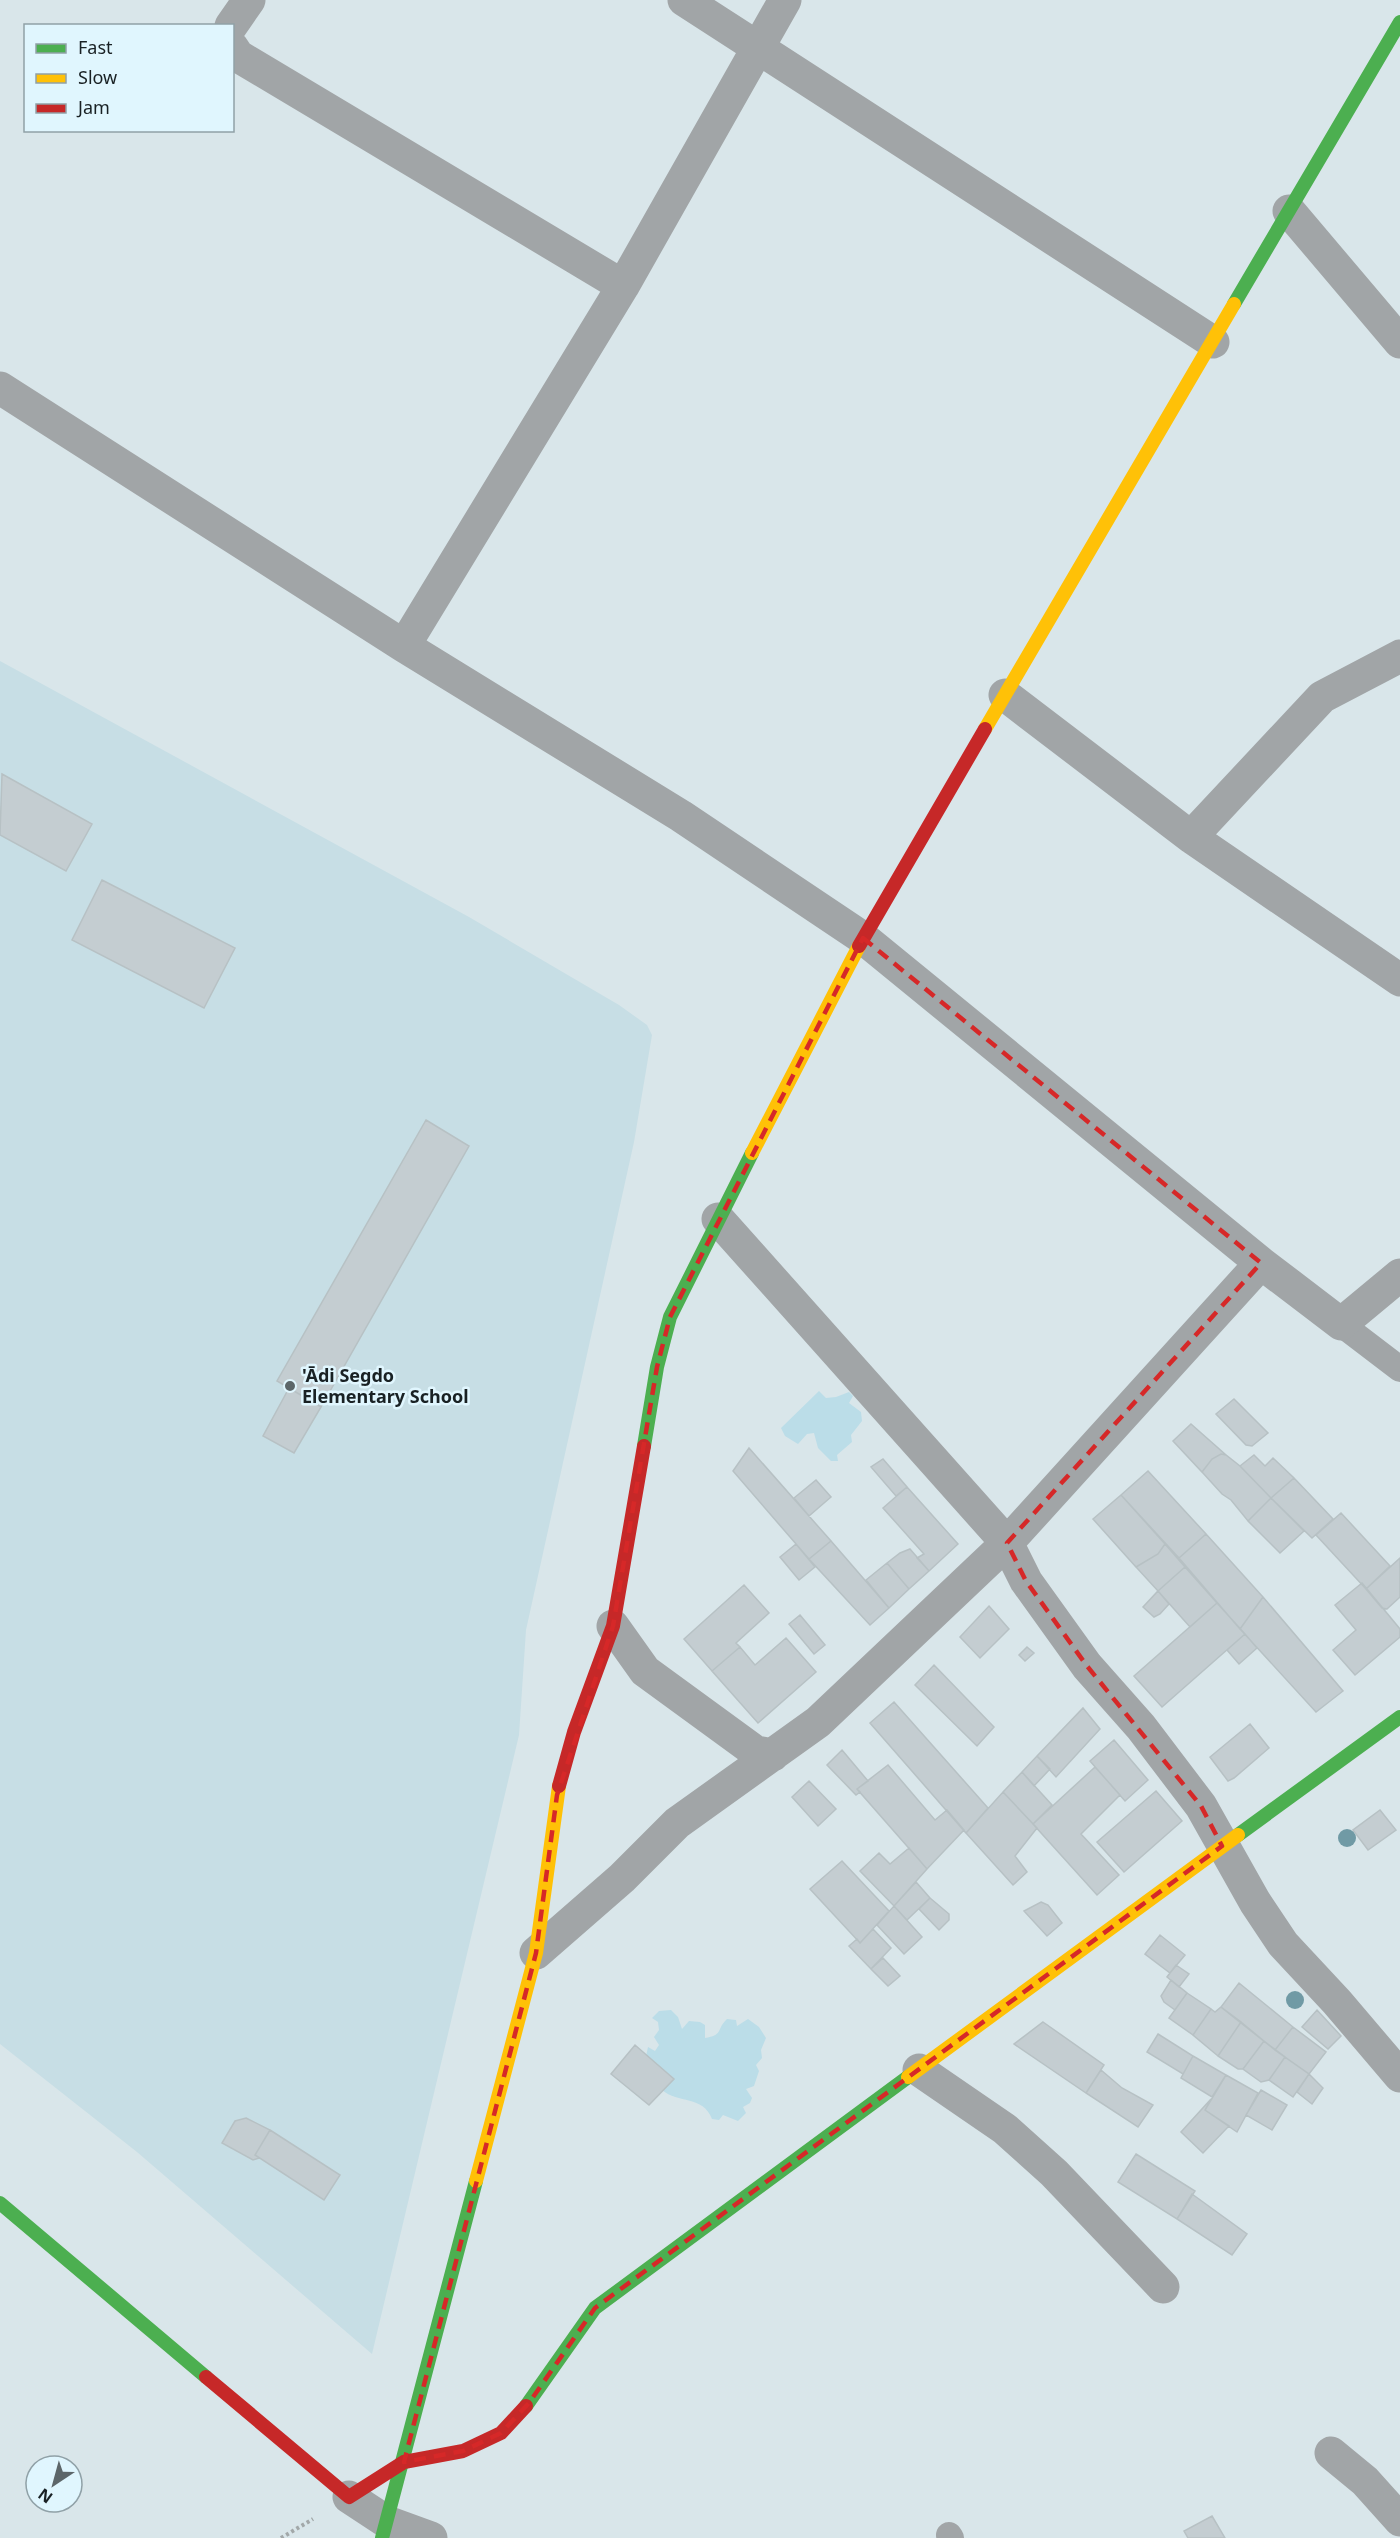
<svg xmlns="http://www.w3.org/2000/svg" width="1400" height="2538" viewBox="0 0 1400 2538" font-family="'Noto Sans',sans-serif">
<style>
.built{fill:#c7dee5}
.green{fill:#bbdde8}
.building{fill:#c4cdd1;stroke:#b7c1c4;stroke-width:1.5}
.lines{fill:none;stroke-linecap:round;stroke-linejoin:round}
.path{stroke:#a2a8a9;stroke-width:4;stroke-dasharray:3 3;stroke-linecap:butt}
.lane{stroke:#a1a5a7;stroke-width:26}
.street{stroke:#a1a5a7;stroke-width:33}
.fast{stroke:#4caf50;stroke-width:14}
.slow{stroke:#ffc107;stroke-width:14}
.jam{stroke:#c62828;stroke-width:14}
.tree{fill:#709aa5}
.marked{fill:none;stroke:#d62828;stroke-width:4.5;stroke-dasharray:12 8;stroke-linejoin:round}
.poi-dot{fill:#5c6669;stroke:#e0f6fe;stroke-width:2}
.labels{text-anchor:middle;stroke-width:5;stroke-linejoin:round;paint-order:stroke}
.poi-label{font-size:18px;font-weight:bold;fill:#192124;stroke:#e0f6fe;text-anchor:start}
</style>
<rect width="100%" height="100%" fill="#d9e6ea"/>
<path class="built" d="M0,661l469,256 150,88 28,20 5,10 -18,107 -108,488 -7,105 -147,619 -235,-202 -137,-108z"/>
<path class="green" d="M819,1391l7,7 10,-1 13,-5 4,4 -4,7 12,9 1,9 -11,14 1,7 -15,13 1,6h-7l-13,-13 -4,-15 -7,1 -9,10 -13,-8 -4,-8z
M671,2010l7,7 4,12 7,-8 11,1 5,3v13c19,-3 11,-9 22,-19l9,1 1,6 11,-7 11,8 7,11 -5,12 1,8 -6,7 3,6 -5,15 -8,3 6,9 -2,5 -7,4 3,6 -8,8 -15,-6 -4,5 -7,-1c-9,-24 -34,-15 -50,-29l-4,-26 -13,-3 3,-14 7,4 4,-6 -5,-8 5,-7 -1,-8 -6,-4 7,-7z"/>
<path class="building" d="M2,774l90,50 -26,47 -66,-36z
M102,880l133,68 -31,60 -132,-68z
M426,1120l43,26 -148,261 -44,-26z
M289,1388l32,19 -27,46 -31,-17z
M1234,1399l34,34 -16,13 -6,-1 -30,-31z
M1191,1424l35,31 -5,-1 -9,5 -10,13 -29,-31z
M749,1448l82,93 -22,18 -76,-88z
M1221,1454l5,1 14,11 31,32 -23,23 -17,-21 -9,-6 -20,-22 10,-13z
M1254,1455l11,11 8,-8 21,20 -23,20 -31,-32z
M883,1459l24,28 -11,9 -25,-29z
M1148,1471l58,63 -27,24 -58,-63z
M1294,1478l39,41 -21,19 -41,-40z
M816,1480l15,17 -22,19 -15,-18z
M907,1487l51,57 -29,27 -12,-13 7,-4 -41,-46z
M1121,1495l44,49 -7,10 -22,13 -43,-48z
M1271,1498l33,33 -24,22 -32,-32z
M1341,1513l49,53 -24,23 -50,-54z
M1206,1534l57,63 -23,32 -61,-71z
M831,1541l58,67 -19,17 -61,-66z
M796,1544l19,23 -16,13 -19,-23z
M1165,1544l20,23 -27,24 -22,-24 22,-13z
M910,1549l19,22 -20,18 -22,-26 13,-10z
M1400,1558v39l-13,12 -5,-1 -16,-19z
M887,1563l22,26 -20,19 -23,-28z
M1185,1567l32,36 -27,24 -32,-36z
M1362,1583l38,46v8l-45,38 -22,-25 23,-20 -21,-25z
M744,1585l25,28 -33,30 4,4 -28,24 -28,-32z
M1158,1591l11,13 -9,10 -6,3 -11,-10z
M1263,1597l80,94 -27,21 -76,-83z
M1217,1603l28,31 -83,73 -28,-31z
M989,1606l20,23 -29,29 -20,-21z
M800,1615l25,30 -11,9 -25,-30z
M1245,1634l12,14 -18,16 -12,-14z
M786,1638l30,34 -58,51 -46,-52 28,-24 15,18z
M1027,1647l7,6 -9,8 -6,-6z
M934,1665l60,62 -17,19 -62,-61z
M894,1702l94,106 -22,25 -96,-110z
M1083,1708l17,21 -44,48 -19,-21z
M1250,1724l19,24 -35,30 -6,3 -18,-24z
M1114,1740l34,40 -23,21 -35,-40z
M842,1750l26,31 -11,8 3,3 -4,3 -29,-30z
M1037,1756l13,13 -16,17 -12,-14z
M888,1765l47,55 12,-10 17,20 -37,39 -70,-80z
M1095,1767l25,28 -39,39 38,41 -22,20 -64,-71z
M1022,1772l30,33 -19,19 -30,-32z
M809,1781l27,28 -18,17 -26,-29z
M1156,1791l26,30 -58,51 -27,-30z
M1003,1792l34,36 -22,28 12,16 -14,13 -47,-52z
M1380,1810l16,20 -28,20 -15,-20z
M909,1848l18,21 -33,37 -34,-35 19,-18 11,11z
M842,1861l47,50 -29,32 -50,-54z
M916,1882l14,16 -23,22 -13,-14z
M930,1898l19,16v6l-10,10 -20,-21z
M1041,1902l7,3 14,18 -15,13 -23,-25z
M894,1906l28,31 -18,17 -27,-29z
M873,1929l18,19 -20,21 -22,-23 8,-7 3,4z
M1160,1935l25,20 -15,18 -25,-19z
M883,1958l17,18 -12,10 -17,-17z
M1176,1965l13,9 -10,13 -12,-10z
M1171,1980l16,13 -12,17 -11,-8 -3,-6z
M1239,1983l54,44 -18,23 -54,-43z
M1187,1993l24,16 -18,26 -24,-17z
M1221,2007l20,15 -23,34 -25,-21 18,-26 4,3z
M1317,2010l24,26 -13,13 -26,-22z
M1043,2022l61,43 -18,28 -72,-49z
M1241,2022l23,19 -21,28h-5l-20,-13z
M1293,2027l33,25 -17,22 -34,-24z
M1158,2034l35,22 -10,18 -36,-22z
M1264,2041l21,16 -16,23 -8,2 -18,-13z
M635,2045l39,34 -25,26 -38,-31z
M1193,2056l33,19 -14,22 -31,-19z
M1285,2057l24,17 -16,23 -24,-17z
M1101,2070l21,18 31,17 -15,22 -52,-34z
M1309,2074l14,14 -11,16 -15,-12z
M1226,2075l32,18 -21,39 -32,-22z
M1261,2090l26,15 -15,25 -26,-15z
M1211,2099l-6,11 24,16 -26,27 -22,-21z
M246,2118l24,12 -15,25 4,3 -6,2 -31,-17 13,-22z
M270,2130l70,45 -16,25 -69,-45z
M1136,2154l59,37 -18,28 -59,-37z
M1192,2194l55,40 -15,21 -55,-36z
M1212,2516l13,22h-37l-4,-7z"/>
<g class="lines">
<path class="path" d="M281,2538l32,-19"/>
<path class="lane" d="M1341,1324l59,45
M949,2535l2,3"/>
<path class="street" d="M684,0l529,342
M231,26l18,-26
M232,47l6,9 385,230
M1289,211l111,131
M0,388l404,258 277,170 182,122 398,325
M404,646l219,-360 162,-286
M1005,695l186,142 209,143
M1191,837l131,-140 78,-41
M718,1219l289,324 19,38 61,85 54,61 60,79 54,96 28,42 54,58 63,74
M613,1626l32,45 111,81 17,3
M536,1953l86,-75 55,-55 141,-101 189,-179 254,-280 80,61 59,-49
M919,2070l86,59 49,44 109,114
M1331,2453l34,28 35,39
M349,2497l38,25 44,16"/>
<path class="fast" d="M1234,304l166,-282
M644,1446l13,-79 13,-50 82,-164
M1238,1835l162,-118
M0,2203l206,174
M526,2406l69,-98 313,-231
M382,2538l94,-357"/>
<path class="slow" d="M985,729l249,-425
M752,1153l107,-207
M908,2077l330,-242
M476,2181l60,-228 23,-167"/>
<path class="jam" d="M859,946l126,-217
M559,1786l15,-54 39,-106 31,-180
M206,2377l143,120 55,-35 59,-11 38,-18 25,-27"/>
</g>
<g class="tree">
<circle cx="1347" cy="1838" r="9"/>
<circle cx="1295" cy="2000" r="9"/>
</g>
<path class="marked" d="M863,938l398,325 -254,280 19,38 61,85 114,140 21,40 -627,462 -66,95 -28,30 -38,18 -59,11 132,-509 21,-158 56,-169 44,-259 13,-50z"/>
<circle class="poi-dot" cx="290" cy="1386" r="6"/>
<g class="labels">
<g class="poi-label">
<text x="302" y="1382">'Ādi Segdo<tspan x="302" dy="21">Elementary School</tspan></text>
</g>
</g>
<rect x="24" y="24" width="210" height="108" fill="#e0f6fe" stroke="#90a1a7" stroke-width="1.5"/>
<rect x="36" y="44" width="30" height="9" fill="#4caf50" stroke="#90a1a7" stroke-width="1.5"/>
<text x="78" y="54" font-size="18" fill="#192124">Fast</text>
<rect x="36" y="74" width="30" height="9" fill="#ffc107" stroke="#90a1a7" stroke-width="1.5"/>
<text x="78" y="84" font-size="18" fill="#192124">Slow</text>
<rect x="36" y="104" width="30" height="9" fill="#c62828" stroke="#90a1a7" stroke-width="1.5"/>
<text x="78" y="114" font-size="18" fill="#192124">Jam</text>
<g transform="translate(54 2484) rotate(216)"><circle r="28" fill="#e0f6fe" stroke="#90a1a7" stroke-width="1.5"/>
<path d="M0-4.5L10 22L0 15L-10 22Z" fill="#5c6669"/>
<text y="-9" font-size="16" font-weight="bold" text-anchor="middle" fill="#192124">N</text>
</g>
</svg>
